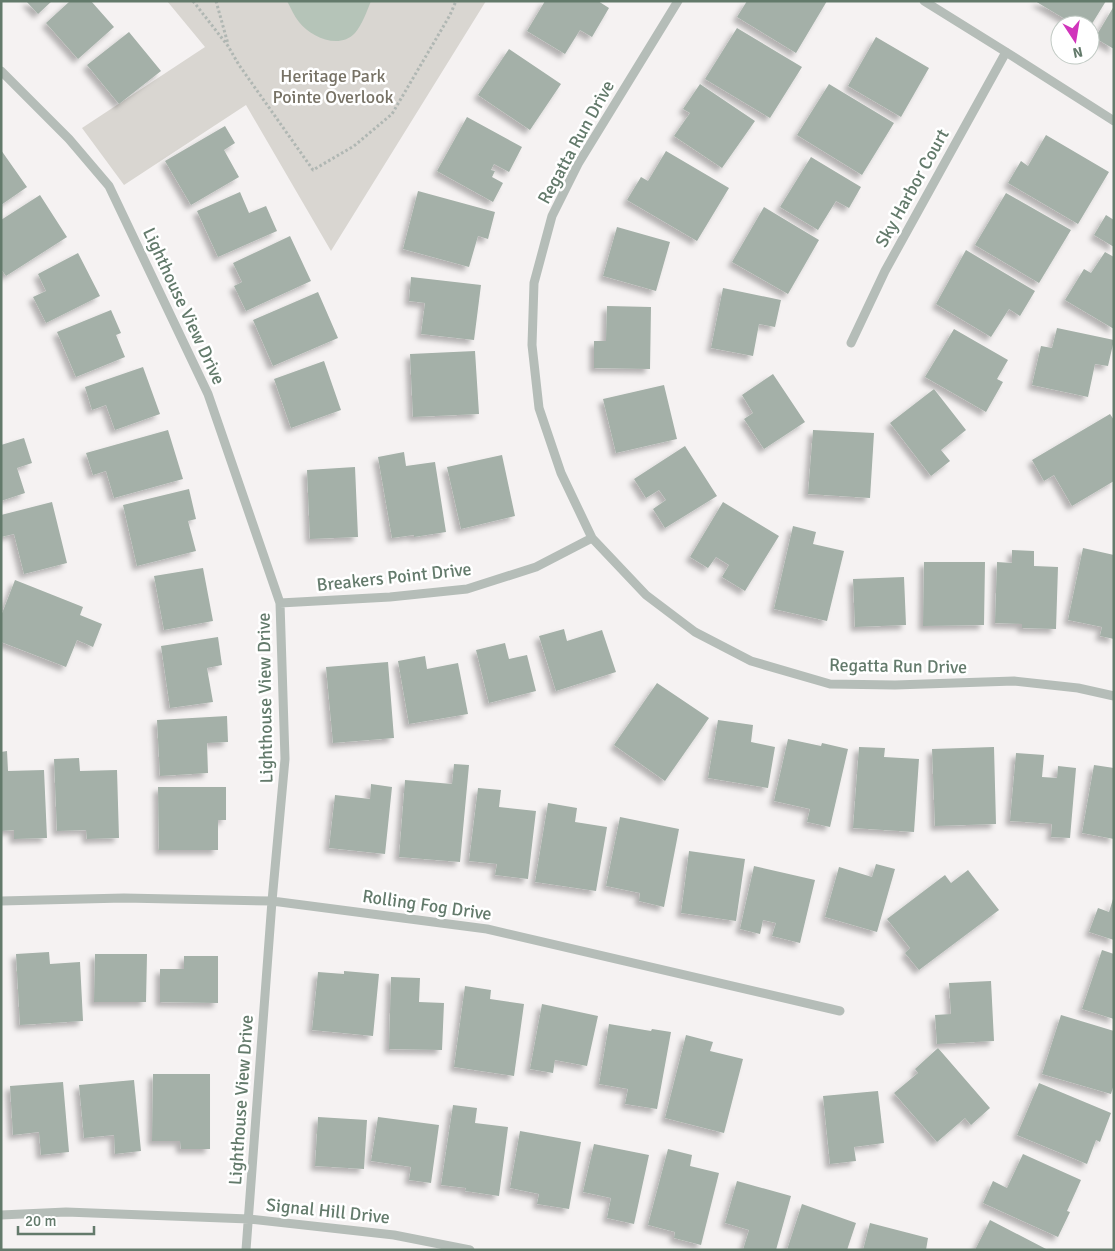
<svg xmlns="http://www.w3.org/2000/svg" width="1115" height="1251" viewBox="0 0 1115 1251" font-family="Signika,sans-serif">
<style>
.green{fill:#d9d6d1}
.water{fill:#b5c4b8}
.building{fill:#a4b0a8;filter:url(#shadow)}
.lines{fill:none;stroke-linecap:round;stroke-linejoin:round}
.path{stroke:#b0b7b3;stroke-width:3;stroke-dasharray:2.5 2.5;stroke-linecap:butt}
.minor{stroke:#b5bdb8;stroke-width:9}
.labels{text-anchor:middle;stroke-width:5;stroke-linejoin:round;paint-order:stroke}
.park-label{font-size:18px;fill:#777265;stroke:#fff}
.street-label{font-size:18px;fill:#637a6b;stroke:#fff}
</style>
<defs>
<filter id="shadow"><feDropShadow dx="-4.5" dy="4.5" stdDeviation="2.5" flood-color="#0004"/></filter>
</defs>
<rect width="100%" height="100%" fill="#f5f2f2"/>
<path class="green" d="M167,1h319l-155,250 -85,-146 -122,80 -42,-57 123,-81z"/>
<path class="water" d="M287,1h84c-4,10 -9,24 -16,32 -16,17 -44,4 -56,-11 -5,-6 -8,-14 -12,-21z"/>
<path class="building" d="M26,1h26l-14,13z
M70,1h21l23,26 -36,32 -32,-36z
M545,1h53l11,7 -17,29 -12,-7 -15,24 -38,-23z
M747,1h80l-31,52 -59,-36z
M1035,1h71l-16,26v-2h-15z
M1114,6v43l-19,-11z
M737,28l65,39 -32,51 -65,-39z
M129,32l32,39 -42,33 -32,-39z
M876,37l53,31 -28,49 -53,-31z
M509,49l52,35 -31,46 -52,-35z
M700,84l55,37 -33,47 -48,-32 16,-23 -7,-4z
M829,84l65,39 -32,52 -65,-40z
M467,117l55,30 -13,25 -15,-8 -3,6 4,1 -3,6 11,6 -10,19 -56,-31z
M225,126l10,17 -11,7 15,27 -48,28 -26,-44z
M1046,135l63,37 -31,52 -70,-41 13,-22 7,5z
M1,150l26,37 -26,18z
M666,151l63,37 -32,53 -70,-41 14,-23 7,4z
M811,157l50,30 -12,21 -13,-7 -18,29 -38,-23z
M418,191l77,21 -7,27 -10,-3 -9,31 -66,-18z
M240,192l9,21 17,-7 11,25 -59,26 -21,-46z
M1006,193l65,37 -32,53 -64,-38z
M40,195l27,42 -61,39 -5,-7v-49z
M764,207l55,33 -31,54 -56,-32z
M1106,215l8,5v27l-20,-12z
M617,227l53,15 -14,49 -53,-15z
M290,236l21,45 -65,30 -12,-25 8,-4 -9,-19z
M966,250l69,41 -15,25 -11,-7 -18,28 -55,-33z
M1105,252l9,5v72l-49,-29 19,-31 7,4z
M78,253l22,43 -54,27 -13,-26 13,-6 -8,-17z
M411,277l70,8 -7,55 -53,-6 4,-31 -16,-2z
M723,288l58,12 -6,27 -16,-3 -6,32 -42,-8z
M318,292l20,46 -65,28 -20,-46z
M607,306l44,1 -1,62 -56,-1v-27h12z
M111,310l10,23 -5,2 9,22 -49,20 -19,-45z
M1057,328l57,12 -6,26 -13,-2 -7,33 -56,-12 9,-39 11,2z
M954,329l54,31 -11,19 6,3 -17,30 -61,-35z
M475,351l4,63 -66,3 -3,-63z
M324,361l17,49 -50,18 -17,-49z
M143,367l17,47 -45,16 -9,-25 -14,5 -7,-23z
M773,374l32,48 -41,27 -20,-30 9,-6 -11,-18z
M664,385l13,54 -61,14 -13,-54z
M934,389l32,41 -25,20 9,11 -19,15 -41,-53z
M1110,414l4,6v61l-42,25 -18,-31 -10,6 -12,-21z
M168,430l15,49 -69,19 -8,-27 -13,4 -7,-22z
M813,430l61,3 -4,65 -62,-4z
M24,438l8,25 -15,5 8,25 -24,8v-56z
M685,446l32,50 -52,32 -12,-19 13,-9 -7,-10 -13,8 -12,-19z
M404,452l2,14 29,-4 11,70 -32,5v-2l-22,3 -14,-81z
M502,455l13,61 -54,13 -14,-62z
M355,467l3,70 -48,2 -3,-69z
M189,489l7,30 -8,2 8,30 -59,15 -14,-61z
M52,502l15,61 -43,11 -10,-40 -13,3v-22z
M723,502l56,34 -34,55 -23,-14 7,-12 -13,-8 -8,11 -18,-11z
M793,526l23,6 -3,12 31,7 -17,70 -53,-12z
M1083,548l31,7v84l-14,-3 2,-9 -34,-7z
M1012,550l22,1v15l24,1 -2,62 -34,-1v-4l-27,-1 2,-61 15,1z
M924,562h61l-1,63 -61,1z
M203,568l10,53 -49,9 -10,-54z
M904,577l2,48 -51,2 -2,-48z
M15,580l68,27 -3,8 22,9 -9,23 -16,-7 -11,27 -65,-25v-26z
M564,629l3,12 35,-11 14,42 -60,19 -17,-55z
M218,637l4,28 -15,3 6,34 -43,6 -9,-62z
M505,643l4,16 18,-4 9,36 -47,12 -13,-53z
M425,656l2,13 31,-6 10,51 -59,10 -11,-63z
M388,662l6,76 -61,5 -7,-76z
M657,683l52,35 -44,63 -51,-36z
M227,716l1,26 -21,1 1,30 -48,3 -3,-56z
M718,720l35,5 -2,17 24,5 -7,41 -60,-10z
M788,739l33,7 1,-3 26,6 -18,78 -23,-5 3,-13 -36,-8z
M859,747l26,1 -1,9 35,2 -5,73 -61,-4z
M994,747l2,77 -61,2 -3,-77z
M7,751l1,20 36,-1 3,68 -33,1v-9l-13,1v-79z
M1016,753l28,2 -2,22 15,1 1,-12 18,2 -6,70 -19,-1 1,-13 -42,-3z
M79,758l1,13 37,-1 2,68 -32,1 -1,-9 -29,1 -3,-72z
M454,764l15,1 -9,97 -61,-5 6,-77 47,4z
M1094,765l20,3v71l-32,-6z
M371,784l21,3 -7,67 -56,-6 6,-53 35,4z
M158,787h68v33h-8v30h-59z
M478,788l23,2 -2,17 37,4 -8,68 -33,-4 2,-11 -28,-3z
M548,803l29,5 -2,14 32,5 -11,64 -61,-9z
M620,817l59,12 -15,78 -25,-6 1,-8 -34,-7z
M689,851l56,8 -9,62 -55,-8z
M876,864l19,5 -18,63 -52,-15 14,-50 33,10z
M754,866l61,14 -15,63 -28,-7 4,-13 -13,-3 -3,14 -20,-5z
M968,870l31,40 -80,60 -14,-17 5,-5 -23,-29 58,-44 6,8z
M1113,899l1,1v40l-25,-8 9,-24 11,4z
M1102,950l12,4v65l-32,-10z
M49,952l1,12 30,-2 3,59 -63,4 -4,-71z
M95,954h52l-1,48h-52z
M184,956h34v47l-58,-1v-33h24z
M344,971l35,3 -6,62 -61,-6 6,-58 26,2z
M391,977l29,1 -1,24 25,1 -2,47 -53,-1z
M991,981l3,60 -57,3 -2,-29 16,-1 -2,-31z
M465,986l26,4 -1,9 34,5 -10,72 -60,-9z
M542,1004l56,12 -11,50 -32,-6 -2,13 -23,-4z
M1061,1015l53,16v53l-3,10 -69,-20z
M609,1024l42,7 1,-2 19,3 -14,77 -32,-5 3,-15 -29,-5z
M686,1035l27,7 -3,9 33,8 -19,74 -59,-15z
M938,1048l52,60 -19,17 -6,-7 -28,24 -43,-49 24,-20 -3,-4z
M153,1074h57v75h-29l-1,-8h-28z
M134,1080l7,71 -26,3 -1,-19 -30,3 -5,-53z
M63,1082l6,70 -28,3 -2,-23 -26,3 -3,-49z
M1039,1083l72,30 -11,29 -4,-2 -9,24 -70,-29z
M878,1091l6,52 -30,4 2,14 -26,3 -7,-68z
M453,1105l24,3 -2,15 33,4 -9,69 -34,-5 1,-3 -25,-3z
M318,1117l49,3 -3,49 -49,-3z
M378,1117l61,8 -8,58 -22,-3 2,-13 -40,-6z
M520,1131l61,11 -12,67 -32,-5 2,-10 -29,-6z
M594,1144l55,11 -15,69 -27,-6 4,-20 -28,-6z
M668,1149l24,6 -2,11 29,7 -18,72 -27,-7 1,-6 -27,-7z
M1023,1154l58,26 -14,31 3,1 -12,25 -75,-34 10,-22 14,7z
M737,1181l54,15 -15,54h-33l6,-20 -24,-7z
M802,1204l54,19 -9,27h-60z
M990,1220l58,30h-73z
M870,1223l58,15 -2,12h-63z"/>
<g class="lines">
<path class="path" d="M193,1l35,45 11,19 74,105 41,-24 38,-32 58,-99 6,-14
M216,1l12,43"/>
<path class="minor" d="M678,1l-100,163 -26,52 -18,67 -2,62 7,63 22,65 31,65 54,57 49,37 56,29 79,23 65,1 119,-4 64,7 36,8
M924,1l82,51 108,69
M1,71l68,68 40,47 99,208 72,209 5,156 -13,142 -26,349
M851,343l34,-72 121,-219
M280,603l110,-6 77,-8 69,-22 56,-29
M1,901l123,-3 148,3 215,28 353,82
M1,1215l65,-3 183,7 145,16 76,15"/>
</g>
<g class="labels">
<g class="park-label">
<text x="333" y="82">Heritage Park<tspan x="333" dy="21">Pointe Overlook</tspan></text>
</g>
<g class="street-label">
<text transform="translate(576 142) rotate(-61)" y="6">Regatta Run Drive</text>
<text transform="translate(912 188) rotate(-61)" y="6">Sky Harbor Court</text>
<text transform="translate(184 306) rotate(65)" y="6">Lighthouse View Drive</text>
<text transform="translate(394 577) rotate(-6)" y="6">Breakers Point Drive</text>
<text transform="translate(898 666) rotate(1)" y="6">Regatta Run Drive</text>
<text transform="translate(265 698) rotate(-91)" y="6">Lighthouse View Drive</text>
<text transform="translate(427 905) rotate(8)" y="6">Rolling Fog Drive</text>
<text transform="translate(241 1100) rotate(-86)" y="6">Lighthouse View Drive</text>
<text transform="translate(328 1211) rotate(6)" y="6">Signal Hill Drive</text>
</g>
</g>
<rect width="1115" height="1251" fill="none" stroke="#637a6b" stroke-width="5"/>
<g transform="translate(1075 40) rotate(168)"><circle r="24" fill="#ffffff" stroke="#c1cac4"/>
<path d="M0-4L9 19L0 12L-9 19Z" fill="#d135bb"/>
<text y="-8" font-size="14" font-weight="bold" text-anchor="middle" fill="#637a6b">N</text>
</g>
<path d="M18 1226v8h76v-8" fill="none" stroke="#637a6b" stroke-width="2.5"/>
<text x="25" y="1226" font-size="15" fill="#637a6b" stroke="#ffffff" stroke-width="4" paint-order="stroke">20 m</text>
</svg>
